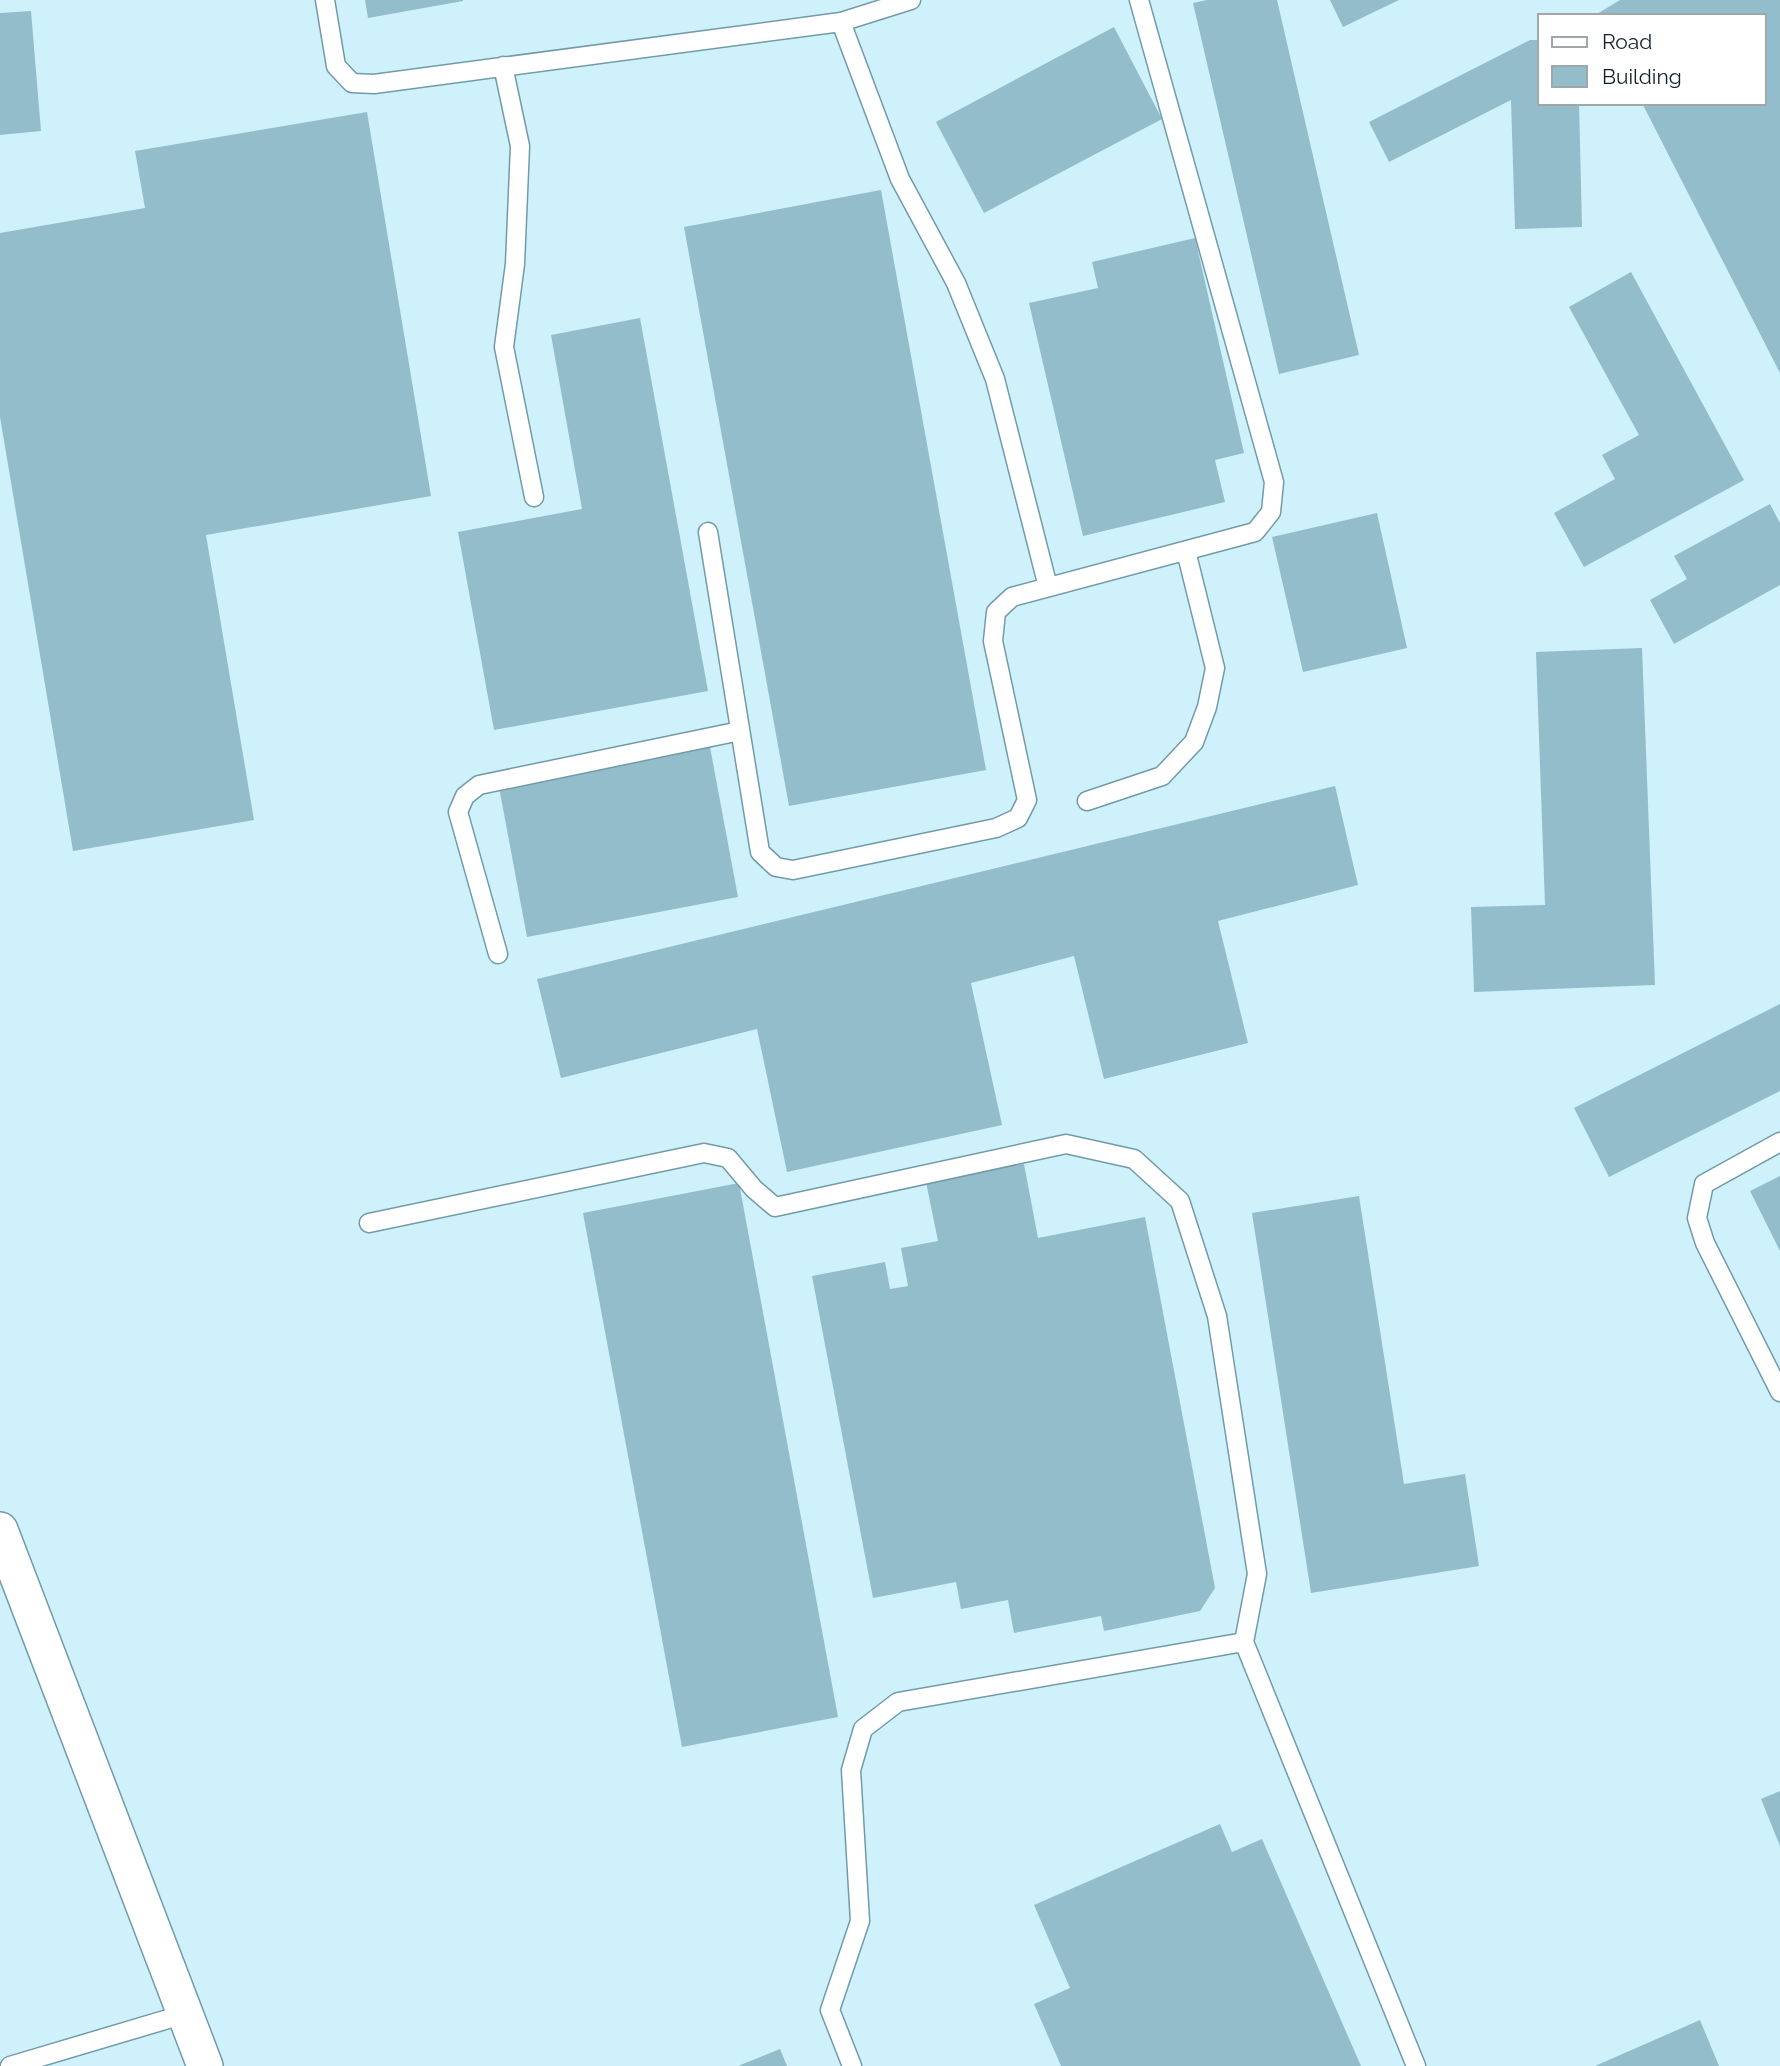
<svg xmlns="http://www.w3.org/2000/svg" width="1780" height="2066" viewBox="0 0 1780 2066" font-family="Raleway,sans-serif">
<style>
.building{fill:#93bdca}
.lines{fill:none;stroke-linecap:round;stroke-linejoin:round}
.service-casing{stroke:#719ba8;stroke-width:21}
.minor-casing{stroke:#719ba8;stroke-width:38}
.service{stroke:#fff;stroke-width:18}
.minor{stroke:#fff;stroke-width:35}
</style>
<rect width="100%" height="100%" fill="#cef1fc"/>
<path class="building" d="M365,0h98v1l-95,17z
M1207,0h70l82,355 -80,19 -86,-371z
M1330,0h69l-56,27z
M1620,0h160v373l-138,-270h122v-87h-166l-1,-2z
M31,11l10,120 -41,4v-122z
M1114,27l48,92 -178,94 -48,-91z
M1530,40h10v63h39l3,124 -67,2 -4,-129 -122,62 -20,-40z
M367,112l64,384 -225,39 48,285 -181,31 -73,-434v-184l145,-25 -10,-57z
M881,190l105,580 -197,36 -105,-579z
M1195,238l49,215 -29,7 10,42 -142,34 -54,-233 69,-15 -6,-26z
M1631,272l113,208 -160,87 -30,-54 61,-34 -13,-24 37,-20 -70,-128z
M640,318l68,373 -214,39 -36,-198 124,-23 -31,-174z
M1770,504l10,19v62l-106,59 -24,-44 37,-21 -13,-23z
M1377,513l30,135 -104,24 -31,-135z
M1642,648l13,337 -181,7 -3,-85 74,-2 -9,-253z
M710,747l28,150 -211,40 -28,-150z
M1335,786l23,99 -140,36 30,122 -144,36 -30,-123 -103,27 31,142 -215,47 -30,-143 -196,49 -24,-99z
M1780,1004v87l-171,86 -35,-69z
M1024,1164l14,74 107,-21 70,371 -15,23 -96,20 -3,-15 -87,17 -6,-33 -47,9 -5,-27 -83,16 -61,-322 73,-14 5,27 18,-3 -7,-38 37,-7 -12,-59z
M1780,1176v75l-30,-60z
M739,1183l99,534 -156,30 -99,-534z
M1359,1196l45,288 61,-10 14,92 -168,27 -59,-380z
M1780,1791v55l-19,-47z
M1220,1824l12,28 30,-13 99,227h-300l-27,-62 36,-16 -36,-83z
M1700,2020l19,46h-124z
M780,2049l7,17h-49z"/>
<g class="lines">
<defs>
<path id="service" d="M325,0l11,66 16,17 22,1 467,-62 70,-22
M841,22l59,157 56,104 39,96 53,208
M503,66l17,80 -5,118 -11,83 30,150
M708,532l52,320 16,15 17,3 203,-42 22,-10 9,-18 -34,-159 3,-29 16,-15 243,-65 16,-20 3,-30 -135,-482
M1087,801l75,-25 32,-34 13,-35 8,-39 -29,-117
M498,954l-40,-142 7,-16 14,-11 261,-54
M1780,1142l-76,42 -7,34 8,25 75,149
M369,1223l335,-70 24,5 26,31 21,18 291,-63 68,15 46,42 37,115 40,258 -13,68 172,424
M10,2066l175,-52
M852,2066l-22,-56 30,-89 -9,-151 12,-41 35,-27 346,-60"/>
<path id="minor" d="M0,1530l205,536"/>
</defs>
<use href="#service" class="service-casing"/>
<use href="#minor" class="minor-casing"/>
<use href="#service" class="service"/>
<use href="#minor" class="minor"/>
</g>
<rect x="1538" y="14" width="228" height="91" fill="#ffffff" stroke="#a0a7a9" stroke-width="2"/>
<rect x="1552" y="37" width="35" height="10" fill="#ffffff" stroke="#a0a7a9" stroke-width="2"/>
<text x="1602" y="49" font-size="21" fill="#112227">Road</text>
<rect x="1552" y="66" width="35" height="21" fill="#93bdca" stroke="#a0a7a9" stroke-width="2"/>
<text x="1602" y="84" font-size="21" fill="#112227">Building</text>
</svg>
